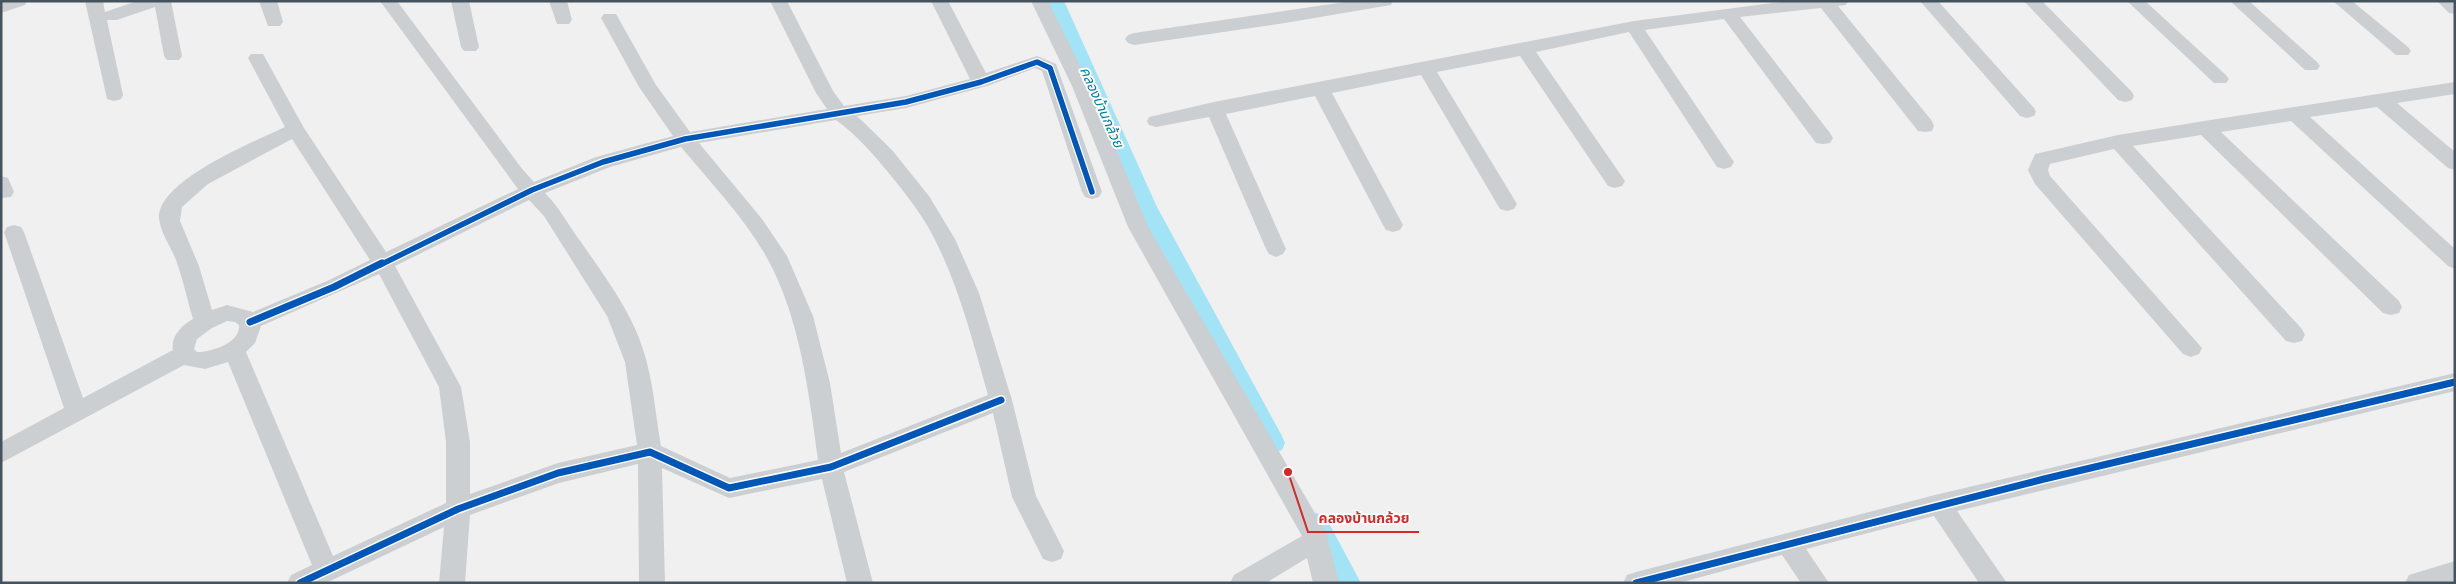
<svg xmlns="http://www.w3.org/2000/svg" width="2456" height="584" viewBox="0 0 2456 584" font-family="'DM Sans','Noto Sans Thai',sans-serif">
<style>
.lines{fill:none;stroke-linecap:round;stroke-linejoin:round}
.canal{fill:#a2e3f5;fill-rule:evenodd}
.street{fill:#cccfd1;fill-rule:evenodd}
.cycleway-far1-casing{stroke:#fff;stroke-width:8}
.cycleway-casing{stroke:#fff;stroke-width:10}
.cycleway-far1{stroke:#0057b8;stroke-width:5.5}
.cycleway{stroke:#0057b8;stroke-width:7}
.labels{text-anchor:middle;stroke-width:4;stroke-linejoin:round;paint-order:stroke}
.water-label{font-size:14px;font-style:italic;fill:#037d9e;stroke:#fff}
.leader{fill:none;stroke:#d62828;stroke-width:2}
.callout-dot{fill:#d62828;stroke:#fff;stroke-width:2}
.callout-label{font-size:14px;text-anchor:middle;font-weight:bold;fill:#d62828;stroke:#fff;stroke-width:4;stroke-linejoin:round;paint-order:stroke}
</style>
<rect width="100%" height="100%" fill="#f1f0f0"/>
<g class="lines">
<path class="canal" d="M1046,1h18l93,206 125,229 3,7 -3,7 -9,3 -9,-3 -129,-243z
M1316,513l9,3 36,67h-27l-31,-59 4,-8z"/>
<path class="street" d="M27,1l-2,4 -24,8v-11z
M85,1h18l2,11 32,-11h34l11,55 -3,4h-12l-3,-4 -9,-49 -38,13h-10l16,75 -2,4 -7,2 -7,-2z
M259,1h18l6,21 -3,4h-12z
M380,1h17l126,169 11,12 62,-25 77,-21 -34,-49 -38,-69 3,-4h12l40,71 34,47 137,-23 -11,-16 -46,-92h17l46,90 11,15 62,-10 64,-17 -39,-78h17l38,72 51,-17 19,8 46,128 -3,5 -7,2 -7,-2 -3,-5 -40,-121 -7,-3 -48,18 -81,22 -49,8 35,34 37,46 26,43 24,54 33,107 24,96 28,55 -3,8 -9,3 -9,-3 -31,-62 -19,-84 -149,59 29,111h-26l-25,-104 -93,19 -67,-30 3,115h-26l-1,-119 -79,19 -89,32 -5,68h-26l5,-56 -118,56h-39l4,-8 21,-10 -84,-203 -23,7 -21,-4 -183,98v-21l63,-34 -60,-176 3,-5 7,-2 7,2 3,5 59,166 90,-48c-3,-13 9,-25 20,-31 -6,-20 -10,-40 -17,-59 -5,-13 -16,-28 -17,-42 -1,-38 97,-77 126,-91l-37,-69 3,-4h12l41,74 82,124 132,-63zM836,120c22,16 39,36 56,57 16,20 32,40 43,63 25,49 38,103 53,155l-147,58 -11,-70 -17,-67 -26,-60 -25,-37 -63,-76zM292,139l78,121 -43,21 -74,31 -26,-7 -15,5 -13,-44 -19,-45 2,-14 26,-23zM681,147c29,35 64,71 86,111 33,59 42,136 51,202l-88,18 -69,-32c-5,-27 -7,-56 -14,-83 -11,-46 -40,-83 -66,-121 -13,-17 -21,-34 -36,-49l65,-26zM529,200l15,16 63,100 18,46 12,83 -79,18 -88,31v-52l-9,-55 -66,-121zM379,274l60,113 7,55v61l-113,53 -87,-204 9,-9 6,-17zM227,321l8,1 4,3c2,18 -28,27 -42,27l-3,-3 3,-10 15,-11z
M451,1h18l10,46 -3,4h-12l-3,-4z
M549,1h18l5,19 -3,4h-12z
M1031,1h17l42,85 58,141 178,305 13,51h-26l-6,-25 -41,25h-36l4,-8 68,-39 -174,-309 -56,-141z
M1352,1h41l-2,4 -6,1 -100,17 -151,22 -6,-2 -3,-4 3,-4 6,-2z
M1788,1h60l-2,4 -8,1 94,115 2,5 -2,5 -7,1 -7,-1 -97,-123 -81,9 90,116 3,5 -3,5 -7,1 -7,-1 -92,-124 -79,11 89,132 -3,5 -7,2 -7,-2 -88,-135 -93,20 89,129 -3,5 -7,2 -7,-2 -88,-130 -83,16 80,132 -3,5 -7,2 -7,-2 -79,-134 -89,18 71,132 -3,5 -7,2 -7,-2 -3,-5 -68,-129 -89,18 60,135 -3,5 -7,3 -7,-3 -3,-5 -57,-132 -53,10 -7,-2 -2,-4 2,-4 65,-15 420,-81z
M1920,1h18l96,107 2,4 -2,4 -7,2 -7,-2z
M2024,1h18l90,91 2,4 -2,4 -7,2 -7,-2z
M2127,1h18l81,74 3,4 -3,4h-12z
M2230,1h19l68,61 3,4 -3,4h-12z
M2333,1h19l56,46 3,4 -3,4h-12z
M2437,1h18v13l-6,-1z
M2455,82v12l-58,9 58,49v18l-7,-2 -71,-61 -67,10 145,132v20l-7,-3 -157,-145 -70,11 178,169 3,6 -3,6 -8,2 -8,-2 -182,-178 -68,11 169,183 3,6 -3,6 -8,2 -8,-2 -172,-192 -64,15 -2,6 2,6 152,172 -3,6 -8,3 -8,-3 -148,-170 -7,-14 7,-16 83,-19 86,-14z
M1,176l7,2 6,14 -3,5 -10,1z
M2455,373v18l-498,120 50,72h-28l-45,-67 -128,33 23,34h-28l-19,-28 -103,28h-56l4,-8 9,-3 303,-78z
M2455,561v22h-50l4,-8z"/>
<defs>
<path id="cycleway-far1" d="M380,265l152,-75 71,-28 82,-23 221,-37 75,-20 56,-20 13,6 42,124"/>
<path id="cycleway" d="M250,322l84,-35 48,-24
M300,583l158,-74 100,-36 92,-21 79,36 102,-21 170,-67
M1636,583l408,-104 411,-97"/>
</defs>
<use href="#cycleway-far1" class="cycleway-far1-casing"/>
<use href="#cycleway" class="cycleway-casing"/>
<use href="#cycleway-far1" class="cycleway-far1"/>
<use href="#cycleway" class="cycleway"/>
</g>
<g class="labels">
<g class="water-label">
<text transform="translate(1102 107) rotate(66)" y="5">คลองบ้านกล้วย</text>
</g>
</g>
<path class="leader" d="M1288 472L1308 532H1419"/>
<circle class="callout-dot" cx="1288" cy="472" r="5"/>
<g class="callout-label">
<text x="1364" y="523">คลองบ้านกล้วย</text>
</g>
<rect width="2456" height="584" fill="none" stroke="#45535f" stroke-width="5"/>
</svg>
